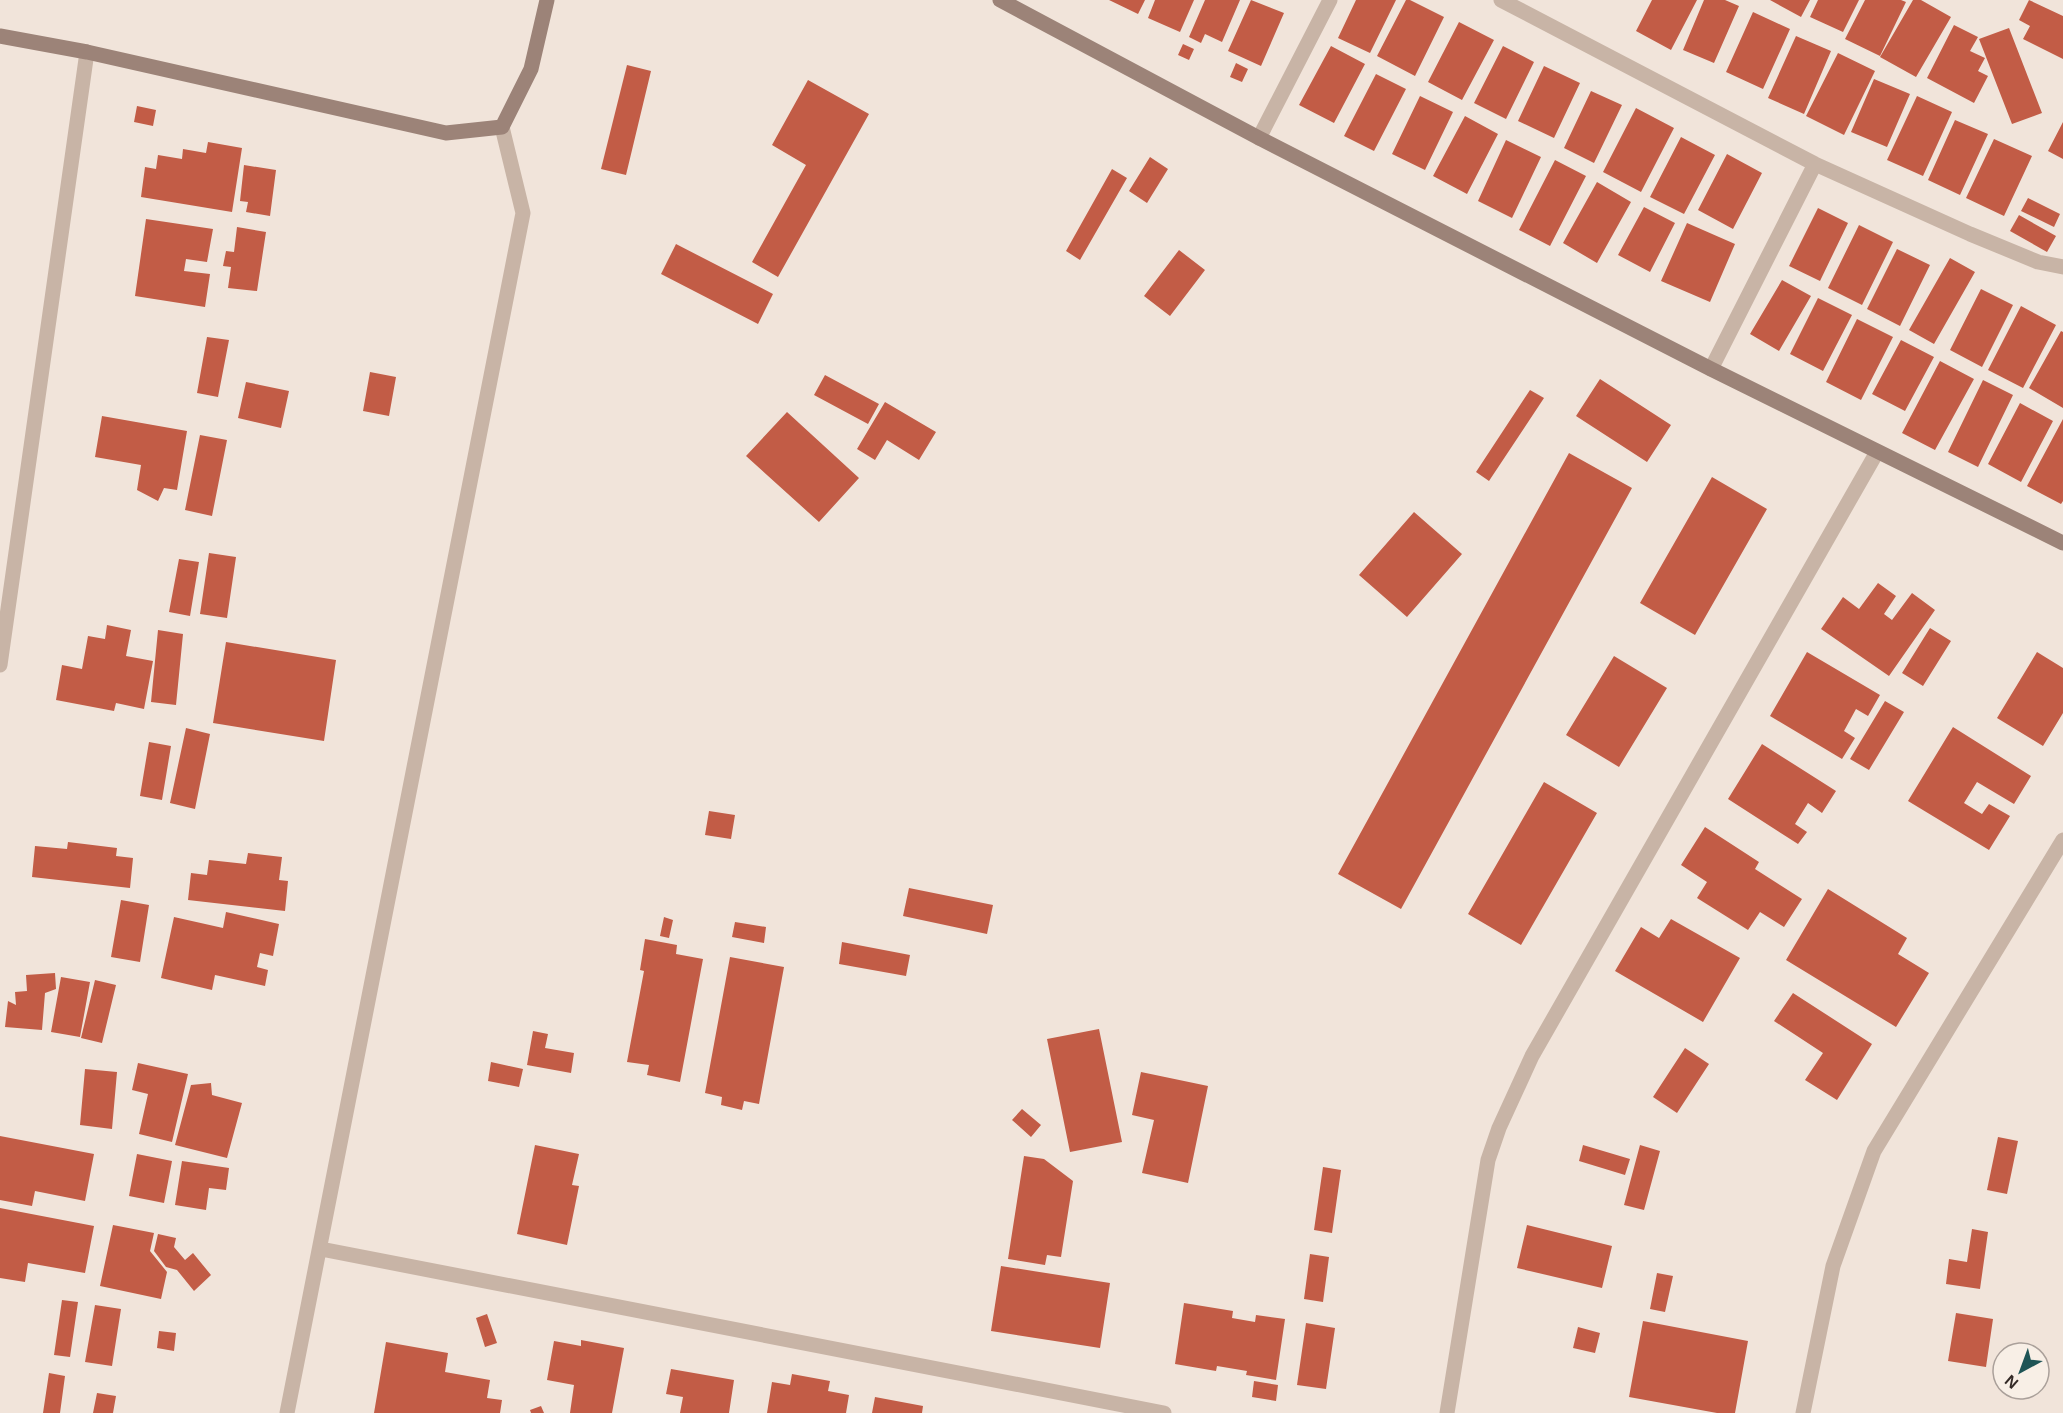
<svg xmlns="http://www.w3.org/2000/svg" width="2063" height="1413" viewBox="0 0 2063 1413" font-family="Arial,sans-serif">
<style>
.building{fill:#c25c46}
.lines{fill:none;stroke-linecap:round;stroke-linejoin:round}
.street{stroke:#c8b4a6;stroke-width:15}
.secondary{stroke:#9c8378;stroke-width:15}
</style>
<rect width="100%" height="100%" fill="#f1e4da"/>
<path class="building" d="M1109,0h36l-7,14z
M1155,0h39l-14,32 -32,-14z
M1205,0h35l-18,42 -17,-8 -4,9 -12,-6z
M1251,0l33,13 -23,53 -33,-15z
M1356,0h40l-26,53 -32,-15z
M1406,0h4l34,17 -29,59 -38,-20z
M1652,0h45l-26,50 -35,-19z
M1704,0h21l14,6 -25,57 -31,-13z
M1770,0h40l-9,17z
M1818,0h41l-16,32 -33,-15z
M1865,0h36l5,2 -26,54 -35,-17z
M1913,0h8l30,17 -35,60 -36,-20z
M2029,0l34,16v43l-40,-20 7,-13 -11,-6z
M1753,12l37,17 -27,60 -37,-17z
M1459,22l35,18 -32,60 -34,-18z
M1954,25l24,12 -8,14 15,7 -7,13 10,5 -14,27 -47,-25z
M2009,28l33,85 -30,11 -33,-85z
M1796,36l35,15 -27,63 -36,-16z
M1183,44l11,5 -5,11 -11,-5z
M1331,46l34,18 -31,59 -35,-18z
M1503,46l31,16 -28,57 -32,-16z
M1838,53l37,18 -31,64 -38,-19z
M1236,63l12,6 -6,13 -12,-5z
M627,65l24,6 -25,104 -25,-6z
M1544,66l36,17 -26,55 -36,-17z
M1376,74l30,15 -32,62 -30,-15z
M1874,79l36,15 -23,53 -36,-15z
M808,80l61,34 -91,163 -26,-15 54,-97 -34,-20z
M1591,91l31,14 -28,58 -30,-15z
M1420,96l33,16 -28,58 -33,-16z
M1917,96l35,16 -29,64 -36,-16z
M137,106l19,4 -3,16 -19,-4z
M1636,108l38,20 -33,64 -38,-20z
M1465,116l33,18 -31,60 -34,-18z
M1955,120l33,14 -28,61 -32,-15z
M2063,122v37l-15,-8z
M1681,137l34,18 -31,59 -34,-17z
M1994,139l38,17 -28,60 -38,-18z
M1506,140l35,17 -29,61 -34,-17z
M208,142l34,6 -10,64 -91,-15 4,-30 11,2 2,-14 24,4 1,-10 23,4z
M1727,154l35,19 -29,56 -35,-19z
M1150,157l18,12 -21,34 -18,-12z
M1555,160l31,16 -36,70 -31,-16z
M244,165l32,5 -6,46 -24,-4 2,-10 -8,-1z
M1112,169l15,9 -47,82 -14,-9z
M1597,182l34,20 -34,61 -34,-20z
M2028,198l32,16 -6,13 -33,-16z
M1644,207l31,16 -25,49 -32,-17z
M1818,208l30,15 -28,58 -31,-15z
M2019,215l37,21 -9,16 -37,-21z
M146,219l67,10 -6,33 -21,-3 -2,12 26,3 -5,33 -70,-11z
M1687,223l48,21 -25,58 -49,-21z
M1859,225l34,17 -31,63 -34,-17z
M237,227l29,5 -9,59 -29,-3 3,-21 -8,-1 3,-15 8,1z
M676,244l97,50 -15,30 -97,-50z
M1897,249l33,16 -30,61 -33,-17z
M1179,250l26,20 -35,46 -26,-20z
M1950,258l25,14 -41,72 -25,-14z
M1782,280l29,16 -32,55 -29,-17z
M1981,289l32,16 -31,62 -32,-17z
M1818,298l34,17 -29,56 -33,-17z
M2021,306l35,19 -33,63 -35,-18z
M1857,319l36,18 -32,63 -35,-18z
M2061,331l2,1v76l-34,-20z
M207,337l22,3 -11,57 -21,-4z
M1901,340l33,17 -29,54 -33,-17z
M1940,361l34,18 -39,71 -33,-17z
M370,372l26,5 -7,39 -26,-5z
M825,375l54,29 -11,20 -54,-29z
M1600,379l71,46 -24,37 -71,-46z
M1983,380l30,15 -35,72 -30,-15z
M246,382l43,9 -8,37 -43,-10z
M1530,390l14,8 -55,83 -13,-9z
M885,402l51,30 -17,28 -32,-20 -12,20 -18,-11z
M2020,403l33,18 -32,61 -33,-18z
M787,412l72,66 -40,44 -73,-66z
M102,416l85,15 -10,59 -13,-2 -6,13 -21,-11 4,-25 -46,-8z
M2063,419v82l-2,3 -34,-18z
M200,435l27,5 -15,76 -27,-6z
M1569,453l63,35 -231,421 -63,-35z
M1712,477l55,32 -72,126 -55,-32z
M1414,512l48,42 -55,63 -48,-42z
M209,553l27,4 -9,61 -27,-4z
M179,559l20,3 -9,54 -21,-4z
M1878,583l18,13 -12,18 8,6 20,-27 23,17 -46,66 -68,-47 22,-32 16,12z
M107,625l24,5 -5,26 27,5 -9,48 -28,-6 -2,8 -58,-11 6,-35 20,4 6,-33 17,3z
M1930,628l21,13 -28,45 -21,-13z
M158,630l25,4 -7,71 -25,-3z
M226,642l110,18 -12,81 -111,-18z
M1807,652l73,43 -12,21 -12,-7 -12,22 11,7 -13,21 -72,-43z
M2037,652l26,16v45l-20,33 -46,-28z
M1614,656l53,32 -48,79 -53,-32z
M1885,701l19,11 -35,58 -19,-11z
M1953,727l78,49 -17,28 -37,-22 -13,21 18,11 7,-10 21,12 -21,34 -81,-49z
M186,728l24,6 -15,75 -25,-6z
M149,742l22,4 -9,54 -22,-4z
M1762,744l74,47 -14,22 -14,-10 -13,21 12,8 -9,12 -70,-45z
M1544,782l53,31 -76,132 -53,-31z
M709,811l26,4 -4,24 -26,-4z
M1705,827l54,35 -4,7 47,30 -18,28 -24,-15 -12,18 -51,-32 10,-16 -26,-17z
M68,842l49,6 -1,8 17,2 -3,30 -98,-11 3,-31 32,3z
M248,853l34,4 -3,23 9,1 -3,30 -97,-11 3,-27 16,2 2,-15 37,4z
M909,888l84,17 -6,29 -84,-18z
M1828,889l79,49 -9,16 31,19 -33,54 -110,-67z
M121,900l28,5 -9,57 -29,-5z
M226,912l53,12 -6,32 -13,-3 -3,14 11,3 -3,16 -50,-11 -3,15 -51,-12 13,-61 49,11z
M664,917l9,3 -4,18 -9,-2z
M1671,919l69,39 -37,64 -88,-51 26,-44 18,11z
M735,922l31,5 -2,16 -32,-6z
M645,939l32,6 -1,9 27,5 -23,123 -33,-7 2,-10 -22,-3 17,-91 -4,-1z
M842,942l68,13 -4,21 -67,-12z
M730,957l54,10 -25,137 -15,-3 -2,9 -21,-5 1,-8 -17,-4z
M55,973l1,16 -11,4 -3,37 -37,-3 3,-26 8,4 -1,-13 12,-1 -1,-16z
M61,977l29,5 -10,55 -29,-5z
M95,980l21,5 -14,58 -21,-5z
M1793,993l79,51 -35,56 -32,-20 18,-27 -49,-32z
M1099,1029l23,113 -52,10 -23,-113z
M533,1031l15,3 -3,14 29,5 -3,20 -44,-8z
M1685,1048l24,16 -32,49 -24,-16z
M491,1062l32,7 -4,18 -31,-6z
M138,1063l50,11 -16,68 -33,-8 9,-40 -16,-4z
M85,1069l32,3 -5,57 -32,-4z
M1141,1072l67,14 -20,97 -46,-10 12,-53 -22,-5z
M211,1083l1,12 30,8 -15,55 -52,-13 16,-60z
M1022,1109l19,16 -10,12 -19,-17z
M0,1136l94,18 -9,47 -50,-10 -3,15 -32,-6z
M1998,1137l20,4 -11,53 -20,-4z
M535,1145l44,9 -7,31 7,1 -12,59 -50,-11z
M1583,1145l47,14 -5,16 -46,-14z
M1640,1145l20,6 -16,59 -20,-5z
M137,1154l35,7 -8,42 -35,-7z
M1024,1156l20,3 29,22 -12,76 -14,-2 -2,10 -37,-6z
M182,1161l47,7 -3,22 -17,-2 -3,22 -31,-5z
M1323,1167l18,3 -9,63 -18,-3z
M0,1208l94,18 -9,47 -57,-10 -3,19 -25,-4z
M113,1225l41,8 -4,18 17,21 -6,27 -61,-13z
M1527,1225l85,21 -10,42 -85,-20z
M1972,1229l16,3 -8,57 -34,-5 3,-25 18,3z
M158,1234l18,4 -2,9 11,13 8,-7 18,22 -17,16 -17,-21 -11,-3 -12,-16z
M1310,1254l19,3 -6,45 -19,-3z
M1001,1266l109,17 -10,65 -109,-17z
M1657,1273l16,3 -8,36 -15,-3z
M62,1300l16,2 -8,55 -16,-2z
M1184,1303l49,8 -1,7 23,4 1,-7 29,4 -9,61 -30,-5 1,-4 -30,-5 -1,5 -41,-7z
M95,1305l26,4 -9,57 -27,-4z
M1956,1313l37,6 -7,48 -38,-6z
M487,1314l10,29 -12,4 -9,-29z
M1643,1321l105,20 -13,72h-18l-88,-16z
M1306,1323l29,5 -9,61 -29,-4z
M1578,1327l22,6 -5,20 -22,-5z
M159,1331l17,2 -2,18 -17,-3z
M581,1340l43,8 -12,65h-42l4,-28 -27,-5 7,-39 27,5z
M386,1342l62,11 -3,19 45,8 -3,18 15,2 -2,13h-126z
M671,1369l63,11 -5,33h-49l3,-16 -17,-3z
M49,1373l16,3 -5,37h-17z
M792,1374l38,7 -2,10 21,4 -3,18h-79l5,-31 18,3z
M1254,1381l24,4 -2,16 -24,-4z
M97,1393l19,3 -3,17h-20z
M875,1397l48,9 -1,7h-50z
M541,1406l3,7h-13l-1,-3z"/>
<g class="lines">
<path class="street" d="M1501,0l314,164 155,70 68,28 25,5
M1259,138l71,-138
M1711,369l104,-205
M0,665l87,-613
M321,1249l843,164
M287,1413l236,-1200 -21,-86
M1447,1413l41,-253 11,-32 33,-72 345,-604
M1803,1413l30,-147 41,-115 189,-311"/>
<path class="secondary" d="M1000,0l259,138 452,231 352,174
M0,36l87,16 359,81 56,-6 29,-58 16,-69"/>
</g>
<g transform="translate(2021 1371) rotate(221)"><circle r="28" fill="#f8efe6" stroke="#aaa09a" stroke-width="1.5"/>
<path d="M0-4.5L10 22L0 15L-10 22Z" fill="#1e5455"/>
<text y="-9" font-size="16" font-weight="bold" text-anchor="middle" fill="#342a27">N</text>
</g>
</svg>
